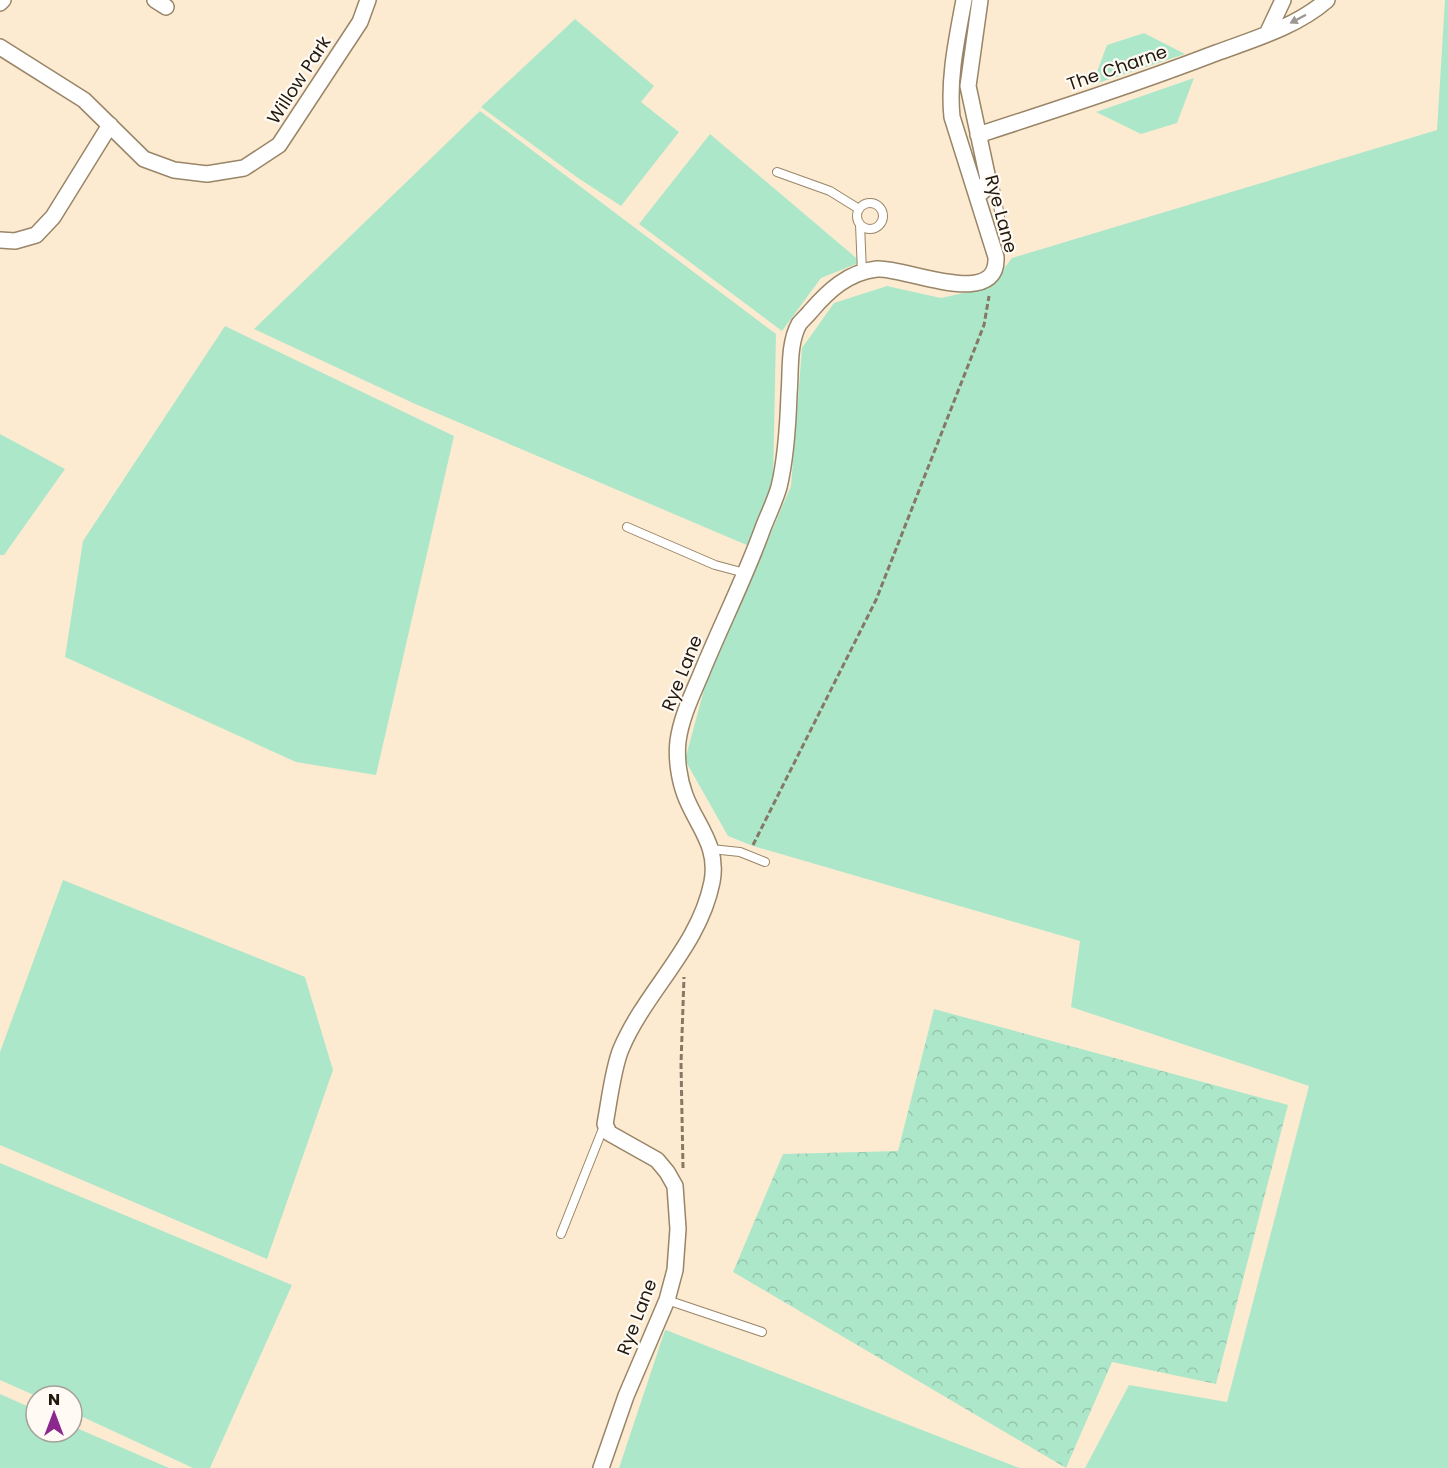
<svg xmlns="http://www.w3.org/2000/svg" width="1448" height="1468" viewBox="0 0 1448 1468" font-family="Poppins,sans-serif">
<style>
.grass{fill:#ade7ca}
.forest{fill:url(#forest-crowns)}
.lines{fill:none;stroke-linecap:round;stroke-linejoin:round}
.service-casing{stroke:#998567;stroke-width:10}
.minor-casing{stroke:#998567;stroke-width:18}
.path{stroke:#857866;stroke-width:3;stroke-dasharray:6 3;stroke-linecap:butt}
.service{stroke:#fff;stroke-width:8}
.minor{stroke:#fff;stroke-width:15}
.oneway{fill:#9b9893}
.labels{text-anchor:middle;stroke-width:4.5;stroke-linejoin:round;paint-order:stroke}
.street-label{font-size:18px;fill:#21190e;stroke:#fffaf4}
</style>
<defs>
<pattern id="forest-crowns" width="20" height="18" patternUnits="userSpaceOnUse" patternTransform="scale(1.5)"><rect width="20" height="18" fill="#ade7ca"/><path d="M2 6a3 3 0 1 1 6 0M12 15a3 3 0 1 1 6 0" fill="none" stroke="#95c6ac"/></pattern>
</defs>
<rect width="100%" height="100%" fill="#fdebd1"/>
<path class="grass" d="M1445,0h3v1468h-363l44,-83 98,17 82,-316 -238,-79 9,-66 -327,-95 -25,-10 -43,-76 20,-74 86,-200 11,-138 32,-45 53,-17 54,12 49,-11 22,-29 425,-128z
M575,19l79,67 -13,16 38,30 -58,74 -43,-28 -97,-71z
M1144,33l41,21 -93,31 15,-40z
M1194,78l-17,45 -36,11 -45,-22z
M480,111l296,223 -3,148 -24,64 -336,-143 -159,-74z
M710,134l151,128 -40,16 -39,53 -143,-107z
M225,326l229,110 -78,339 -80,-13 -231,-105 18,-116z
M0,434l65,35 -61,86h-4z
M63,880l242,97 28,93 -66,189 -267,-114v-93z
M0,1163l292,122 -82,183h-17l-121,-56v-16h-36l-36,-16z
M665,1330h1l353,138h-400z
M0,1394l36,16v22h36v-6l97,42h-169z"/>
<path class="forest" d="M934,1009l354,96 -72,279 -104,-22 -46,106 -333,-196 50,-118 115,-3z"/>
<g class="lines">
<defs>
<path id="service" d="M777,172l53,19 29,18
M988,179l7,9 9,52
M857 216a13 13 0 1 1 26 0a13 13 0 1 1-26 0Z
M860,224l2,48
M627,527l88,38 30,8
M711,849l29,3 25,10
M561,1234l43,-108
M667,1300l95,32"/>
<path id="minor" d="M155,0l11,7
M0,3l3,-3
M1267,34l16,-34
M0,47l84,53 60,59 30,11 33,4 37,-6 35,-23 81,-123 8,-22
M978,135c80,-26 160,-52 238,-82 38,-14 80,-26 111,-53
M977,196l6,-5 5,-12 -20,-93 12,-86
M0,240l15,1 21,-6 17,-18 57,-92
M601,1468l25,-72 41,-96 8,-30 3,-41 -3,-43 -8,-14 -10,-12 -48,-27 -4,-9c4,-21 8,-56 16,-75 25,-59 78,-102 91,-167 7,-37 -16,-57 -27,-87 -6,-16 -9,-37 -7,-54 3,-23 14,-46 23,-67 20,-49 44,-96 62,-146 5,-13 12,-27 16,-41 7,-29 9,-62 10,-93 2,-21 -1,-50 10,-70 3,-4 8,-8 11,-12 18,-21 38,-40 67,-43 25,-3 122,42 119,-12l-44,-140c-4,-39 5,-79 12,-117"/>
</defs>
<use href="#service" class="service-casing"/>
<use href="#minor" class="minor-casing"/>
<path class="path" d="M753,845l123,-245 108,-275 5,-29
M683,1168l-2,-104 3,-87"/>
<use href="#service" class="service"/>
<use href="#minor" class="minor"/>
</g>
<defs><path id="oneway-solid" d="M-6-.8H1V-3.2L6.5 0L1 3.2V.8H-6Z" transform="scale(1.5)"/></defs>
<use class="oneway" href="#oneway-solid" transform="translate(1298 19) rotate(152)"/>
<g class="labels">
<g class="street-label">
<text transform="translate(1117 68) rotate(-19)" y="6">The Charne</text>
<text transform="translate(299 80) rotate(-57)" y="6">Willow Park</text>
<text transform="translate(1001 214) rotate(75)" y="6">Rye Lane</text>
<text transform="translate(682 673) rotate(-68)" y="6">Rye Lane</text>
<text transform="translate(637 1317) rotate(-69)" y="6">Rye Lane</text>
</g>
</g>
<g transform="translate(54 1414)"><circle r="28" fill="#fffaf4" stroke="#a6a098" stroke-width="1.5"/>
<path d="M0-4.5L10 22L0 15L-10 22Z" fill="#8b278e"/>
<text y="-9" font-size="16" font-weight="bold" text-anchor="middle" fill="#21190e">N</text>
</g>
</svg>
